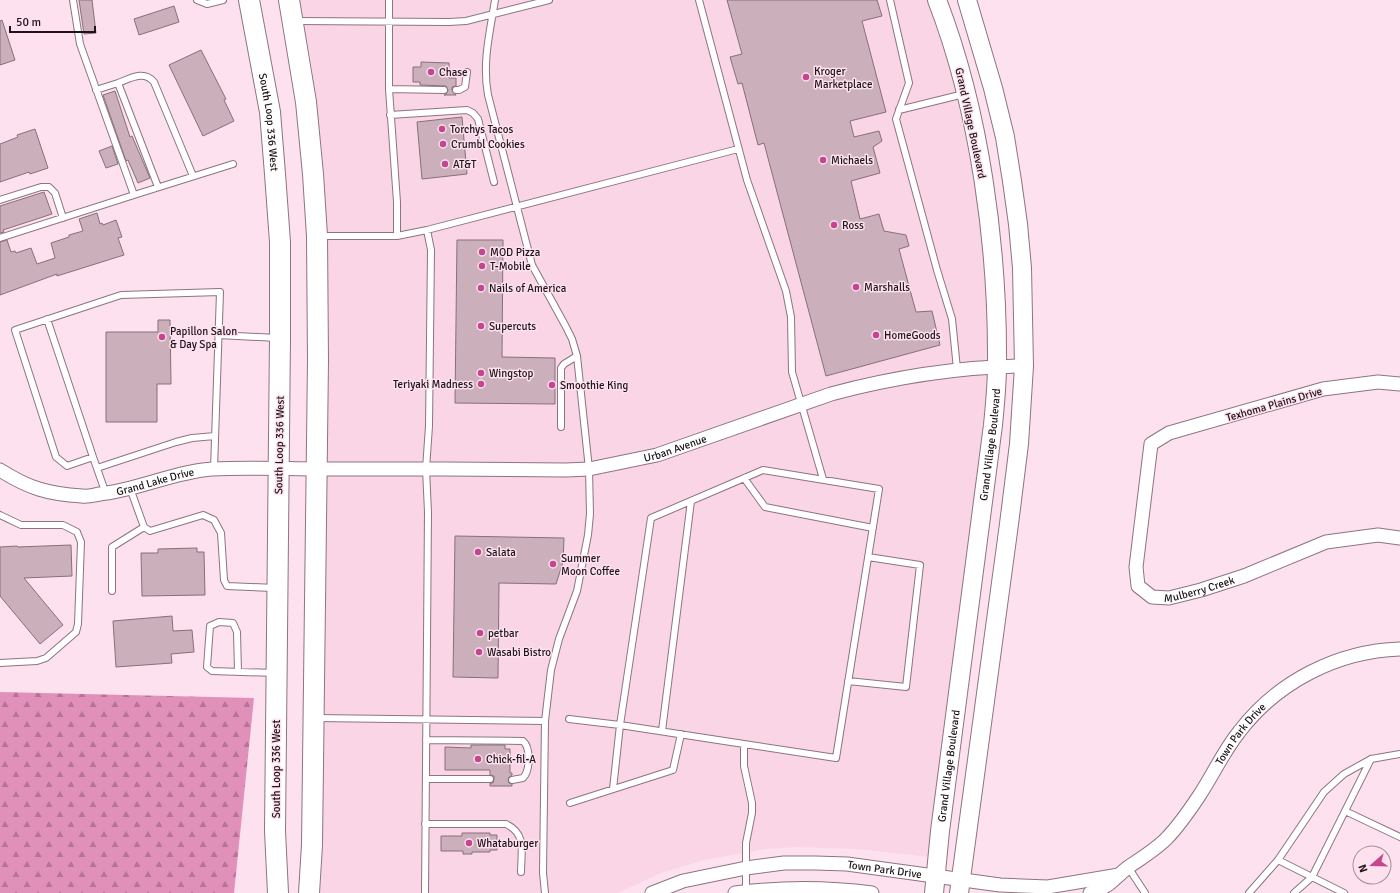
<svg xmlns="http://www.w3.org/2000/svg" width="1400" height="893" viewBox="0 0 1400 893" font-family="Signika,sans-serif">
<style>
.built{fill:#f9d5e6}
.forest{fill:url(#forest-firs)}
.building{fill:#cbb0bc;stroke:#876f7b}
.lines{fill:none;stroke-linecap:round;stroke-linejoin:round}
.lane-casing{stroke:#8d7480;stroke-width:8}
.street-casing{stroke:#8d7480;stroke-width:15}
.secondary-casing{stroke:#8d7480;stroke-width:20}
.primary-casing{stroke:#8d7480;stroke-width:22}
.lane{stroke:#fff;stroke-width:6}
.street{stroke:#fff;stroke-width:13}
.secondary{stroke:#fff;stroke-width:18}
.primary{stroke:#fff;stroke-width:20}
.poi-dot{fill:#c54590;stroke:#fde1ee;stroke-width:1.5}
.labels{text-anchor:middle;stroke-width:3;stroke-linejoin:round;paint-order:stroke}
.poi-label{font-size:11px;fill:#1d1318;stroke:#fde1ee;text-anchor:start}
.street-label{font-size:11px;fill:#1d1318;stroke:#fde1ee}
</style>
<defs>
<pattern id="forest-firs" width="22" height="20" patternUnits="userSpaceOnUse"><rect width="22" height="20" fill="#e190ba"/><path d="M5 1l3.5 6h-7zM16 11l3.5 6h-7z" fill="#b67496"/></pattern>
</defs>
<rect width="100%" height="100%" fill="#fde1ee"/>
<path class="built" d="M299,0h633l35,119 21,137 5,135 -62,466 -75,-8 -59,-2 -31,2 -62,11 -43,13 -43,20h-300l8,-631 -3,-103 -12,-99z"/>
<path class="forest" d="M0,692l254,6 -20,195h-234z"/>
<path class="building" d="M79,0h13l4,33 -12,1z
M727,0h150l5,16 -20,5 24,91 -36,9 4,16 25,-6 3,10 -9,6 7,26 -29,8 9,38 19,-5 5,17 22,4 3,11 -10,3 17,63 16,-1 8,34 -114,31 -62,-233 -6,2 -16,-62 -4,1 -8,-27 12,-3z
M174,6l5,16 -40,13 -5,-16z
M2,20l13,40 -15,5v-44z
M201,50l25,49 -2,1 10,21 -31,15 -34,-71z
M421,62l28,1v15h7v8l-4,1v3l4,5h-12l2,-1 2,-4 -2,-4 -26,-1v-3h-7v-15h8z
M115,91l15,46 2,-1 18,42 -12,5 -10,-23 -2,1 -23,-66z
M462,117l5,57 -45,5 -5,-57z
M35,129l13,39 -18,6 -1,-2 -29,10v-38l18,-7 -1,-2z
M112,146l6,18 -12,4 -7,-17z
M44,192l8,22 -49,16 1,2 -4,1v-27z
M97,213l3,11 2,-1 1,2 13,-5 6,17 -4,1 6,17 -67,21v-2l-57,21v-53l7,-2 4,12 4,-1 1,2 15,-5 6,16 18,-6 -4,-15 18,-6v-2l14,-4 -4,-12z
M457,240h46l-1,117 53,1v46l-100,-1z
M158,320h12l1,64h-14v38h-51v-90h52z
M455,536l109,2 -1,24 -7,22 -57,-1 -1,95 -45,-1z
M71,545l1,31 -48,2 39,47 -23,19 -40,-48v-49l17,-1 1,1z
M197,548v4h7l1,43 -63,1 -1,-43h17v-4z
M172,616l1,15 19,-1 2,22 -23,2 1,9 -56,4 -3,-46z
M471,745h34v4h5v24h2v2l-3,2 -1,3 1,3 3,1v2h-22v-3h3l1,-4v-3l-4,-1v-5h-45v-23l26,1z
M462,833h28v2h7v15h-7v2h-18v2h-9v-3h-22v-15h21z"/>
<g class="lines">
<defs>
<path id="lane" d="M197,0l10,4 16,-4
M389,0v89l8,113v34
M495,0c-5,32 -13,62 -7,95l44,170 33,60 7,14 5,17 12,113 1,45 -2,21 -11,56 -18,48 -8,31 -6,51
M699,0l48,180 39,111 5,26 1,55 31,107
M890,0l19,83 -13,36 41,151 15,49 5,50
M295,21l154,1 17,-1 83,-21
M389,89l55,1
M96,90l22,-7
M456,90h3l6,-3 2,-15
M899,110l65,-16
M390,115l77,-5 6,3 5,6 16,63
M158,187l-40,-104c13,-5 26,-13 36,-1l39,94
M134,195l99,-31
M0,200l41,-13h8l6,6 8,25
M319,236h78l30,-6 311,-81
M0,238l134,-43 -54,-151 -7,-44
M47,319l46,138
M218,335l59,3
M561,427v-59l3,-4 13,-8
M97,468l79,-26 16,-4 23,-2
M744,478l21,29 108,21
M130,488l14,39 6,4 53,-16 11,5 7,13 3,47 3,6 48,2
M106,494l-13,-37 -26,9 -11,-9 -41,-127 106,-35 99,-3 -6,177
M0,515l21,10h42l14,7 4,10 -3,82 -2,8 -30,26 -9,3 -37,2
M112,591v-44l32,-20
M238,672l-1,-40 -4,-9 -14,-1 -9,4 -3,41 5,4 63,2
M848,681l58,6 14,-122 -52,-8
M315,718l230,3 -2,152 2,20
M569,719l51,6 -7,64
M662,731l29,-230
M426,740l97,1c8,7 7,30 0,37l-11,2
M744,744l-124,-19 31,-207 112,-48 116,19 -43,269 -92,-14v22l8,37v10l-6,30v50
M426,779h64
M570,803l103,-33 8,-36
M1345,811l55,26
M425,824h81c21,10 15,28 15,48
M1278,860l66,33
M1128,867l17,26
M425,893l3,-381 -2,-43 3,-43 2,-176 -4,-20
M1249,893l29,-33 46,-68 20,-18 27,-15 29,-5
M1294,893l18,-16 59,-118"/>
<g id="street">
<path id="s1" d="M1400,384l-22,-2 -55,7 -154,44 -18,11 -15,123 2,19 14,11 17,1 32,-8 43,-14 82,-34 52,-7 22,3"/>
<path id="s2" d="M0,470c28,18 48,24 82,26 6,1 12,-1 18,-2 38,-4 73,-22 112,-25 37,-2 75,0 112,0 81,0 161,0 242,1l23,-1 68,-14 174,-61c64,-17 128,-27 193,-28"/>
<path id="s3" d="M652,893l31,-12 63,-13 38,-5h31l32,1 153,21 48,2 71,-12"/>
<path d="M735,893c46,-6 92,-6 137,0"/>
<path id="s4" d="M1090,893c6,-3 14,-5 19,-9 6,-5 12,-11 18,-16 13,-9 28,-18 39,-29 13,-13 23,-28 33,-43 14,-21 24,-44 40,-64 38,-50 98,-81 161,-83"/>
</g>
<g id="secondary">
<path id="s5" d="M934,893l6,-62 53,-406c2,-20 4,-40 4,-60 1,-118 -17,-254 -60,-365"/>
<path d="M959,893l50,-369 10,-80 5,-78 -2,-98 -4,-44 -6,-43 -7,-44 -12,-49 -26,-88"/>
</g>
<g id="primary">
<path id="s6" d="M249,0l21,112 5,62 5,68v96l-5,493 3,62"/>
<path d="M289,0l17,102 7,72 4,62 1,124 -6,485 -3,48"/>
</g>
</defs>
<use href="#lane" class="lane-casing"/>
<use href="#street" class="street-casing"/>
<use href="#secondary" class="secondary-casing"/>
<use href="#primary" class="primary-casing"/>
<use href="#lane" class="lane"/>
<use href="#street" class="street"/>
<use href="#secondary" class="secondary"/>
<use href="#primary" class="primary"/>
</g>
<g class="poi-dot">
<circle cx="431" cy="72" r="4"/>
<circle cx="806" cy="77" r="4"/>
<circle cx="442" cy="129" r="4"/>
<circle cx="443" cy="144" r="4"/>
<circle cx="823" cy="160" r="4"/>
<circle cx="445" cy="164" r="4"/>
<circle cx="834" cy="225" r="4"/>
<circle cx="482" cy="252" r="4"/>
<circle cx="482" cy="266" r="4"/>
<circle cx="856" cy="287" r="4"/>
<circle cx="481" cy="288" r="4"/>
<circle cx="481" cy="326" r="4"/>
<circle cx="876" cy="335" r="4"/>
<circle cx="162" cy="337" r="4"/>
<circle cx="481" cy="373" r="4"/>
<circle cx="481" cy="384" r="4"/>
<circle cx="552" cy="385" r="4"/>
<circle cx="478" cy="552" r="4"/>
<circle cx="553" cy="564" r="4"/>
<circle cx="480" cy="633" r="4"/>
<circle cx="479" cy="652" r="4"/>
<circle cx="478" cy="759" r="4"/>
<circle cx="469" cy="843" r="4"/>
</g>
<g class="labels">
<g class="poi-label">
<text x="814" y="75">Kroger<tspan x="814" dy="13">Marketplace</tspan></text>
<text x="439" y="76">Chase</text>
<text x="450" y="133">Torchys Tacos</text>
<text x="451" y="148">Crumbl Cookies</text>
<text x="831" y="164">Michaels</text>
<text x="453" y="168">AT&amp;T</text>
<text x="842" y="229">Ross</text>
<text x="490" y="256">MOD Pizza</text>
<text x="490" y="270">T-Mobile</text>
<text x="864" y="291">Marshalls</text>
<text x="489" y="292">Nails of America</text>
<text x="489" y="330">Supercuts</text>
<text x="170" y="335">Papillon Salon<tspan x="170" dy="13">&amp; Day Spa</tspan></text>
<text x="884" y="339">HomeGoods</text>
<text x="489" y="377">Wingstop</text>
<text x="473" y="388" text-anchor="end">Teriyaki Madness</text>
<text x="560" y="389">Smoothie King</text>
<text x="486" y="556">Salata</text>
<text x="561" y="562">Summer<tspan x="561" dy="13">Moon Coffee</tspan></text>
<text x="488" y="637">petbar</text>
<text x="487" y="656">Wasabi Bistro</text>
<text x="486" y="763">Chick-fil-A</text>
<text x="477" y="847">Whataburger</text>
</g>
<g class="street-label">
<text dy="4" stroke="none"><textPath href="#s6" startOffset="124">South Loop 336 West</textPath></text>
<text transform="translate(971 123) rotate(78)" y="4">Grand Village Boulevard</text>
<text transform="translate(1274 404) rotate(-16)" y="4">Texhoma Plains Drive</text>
<text transform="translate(279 445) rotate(-89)" y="4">South Loop 336 West</text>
<text dy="4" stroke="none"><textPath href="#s5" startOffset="452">Grand Village Boulevard</textPath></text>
<text dy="4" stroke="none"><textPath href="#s2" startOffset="686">Urban Avenue</textPath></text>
<text dy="4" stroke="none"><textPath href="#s2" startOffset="162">Grand Lake Drive</textPath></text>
<text dy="4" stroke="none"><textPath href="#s1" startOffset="468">Mulberry Creek</textPath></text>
<text dy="4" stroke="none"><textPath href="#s4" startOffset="223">Town Park Drive</textPath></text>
<text dy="4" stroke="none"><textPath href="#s5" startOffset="128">Grand Village Boulevard</textPath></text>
<text transform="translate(276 769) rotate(-90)" y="4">South Loop 336 West</text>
<text dy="4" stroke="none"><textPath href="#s3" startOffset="237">Town Park Drive</textPath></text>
</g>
</g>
<g transform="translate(1372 865) rotate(250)"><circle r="19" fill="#fde1ee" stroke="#a38f98"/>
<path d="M0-3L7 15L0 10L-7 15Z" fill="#c54590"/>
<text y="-6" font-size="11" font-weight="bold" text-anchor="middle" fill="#1d1318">N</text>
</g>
<path d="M10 26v6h85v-6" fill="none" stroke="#1d1318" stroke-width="2"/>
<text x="16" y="26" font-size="12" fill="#1d1318" stroke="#fde1ee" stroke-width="3" paint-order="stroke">50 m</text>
</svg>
